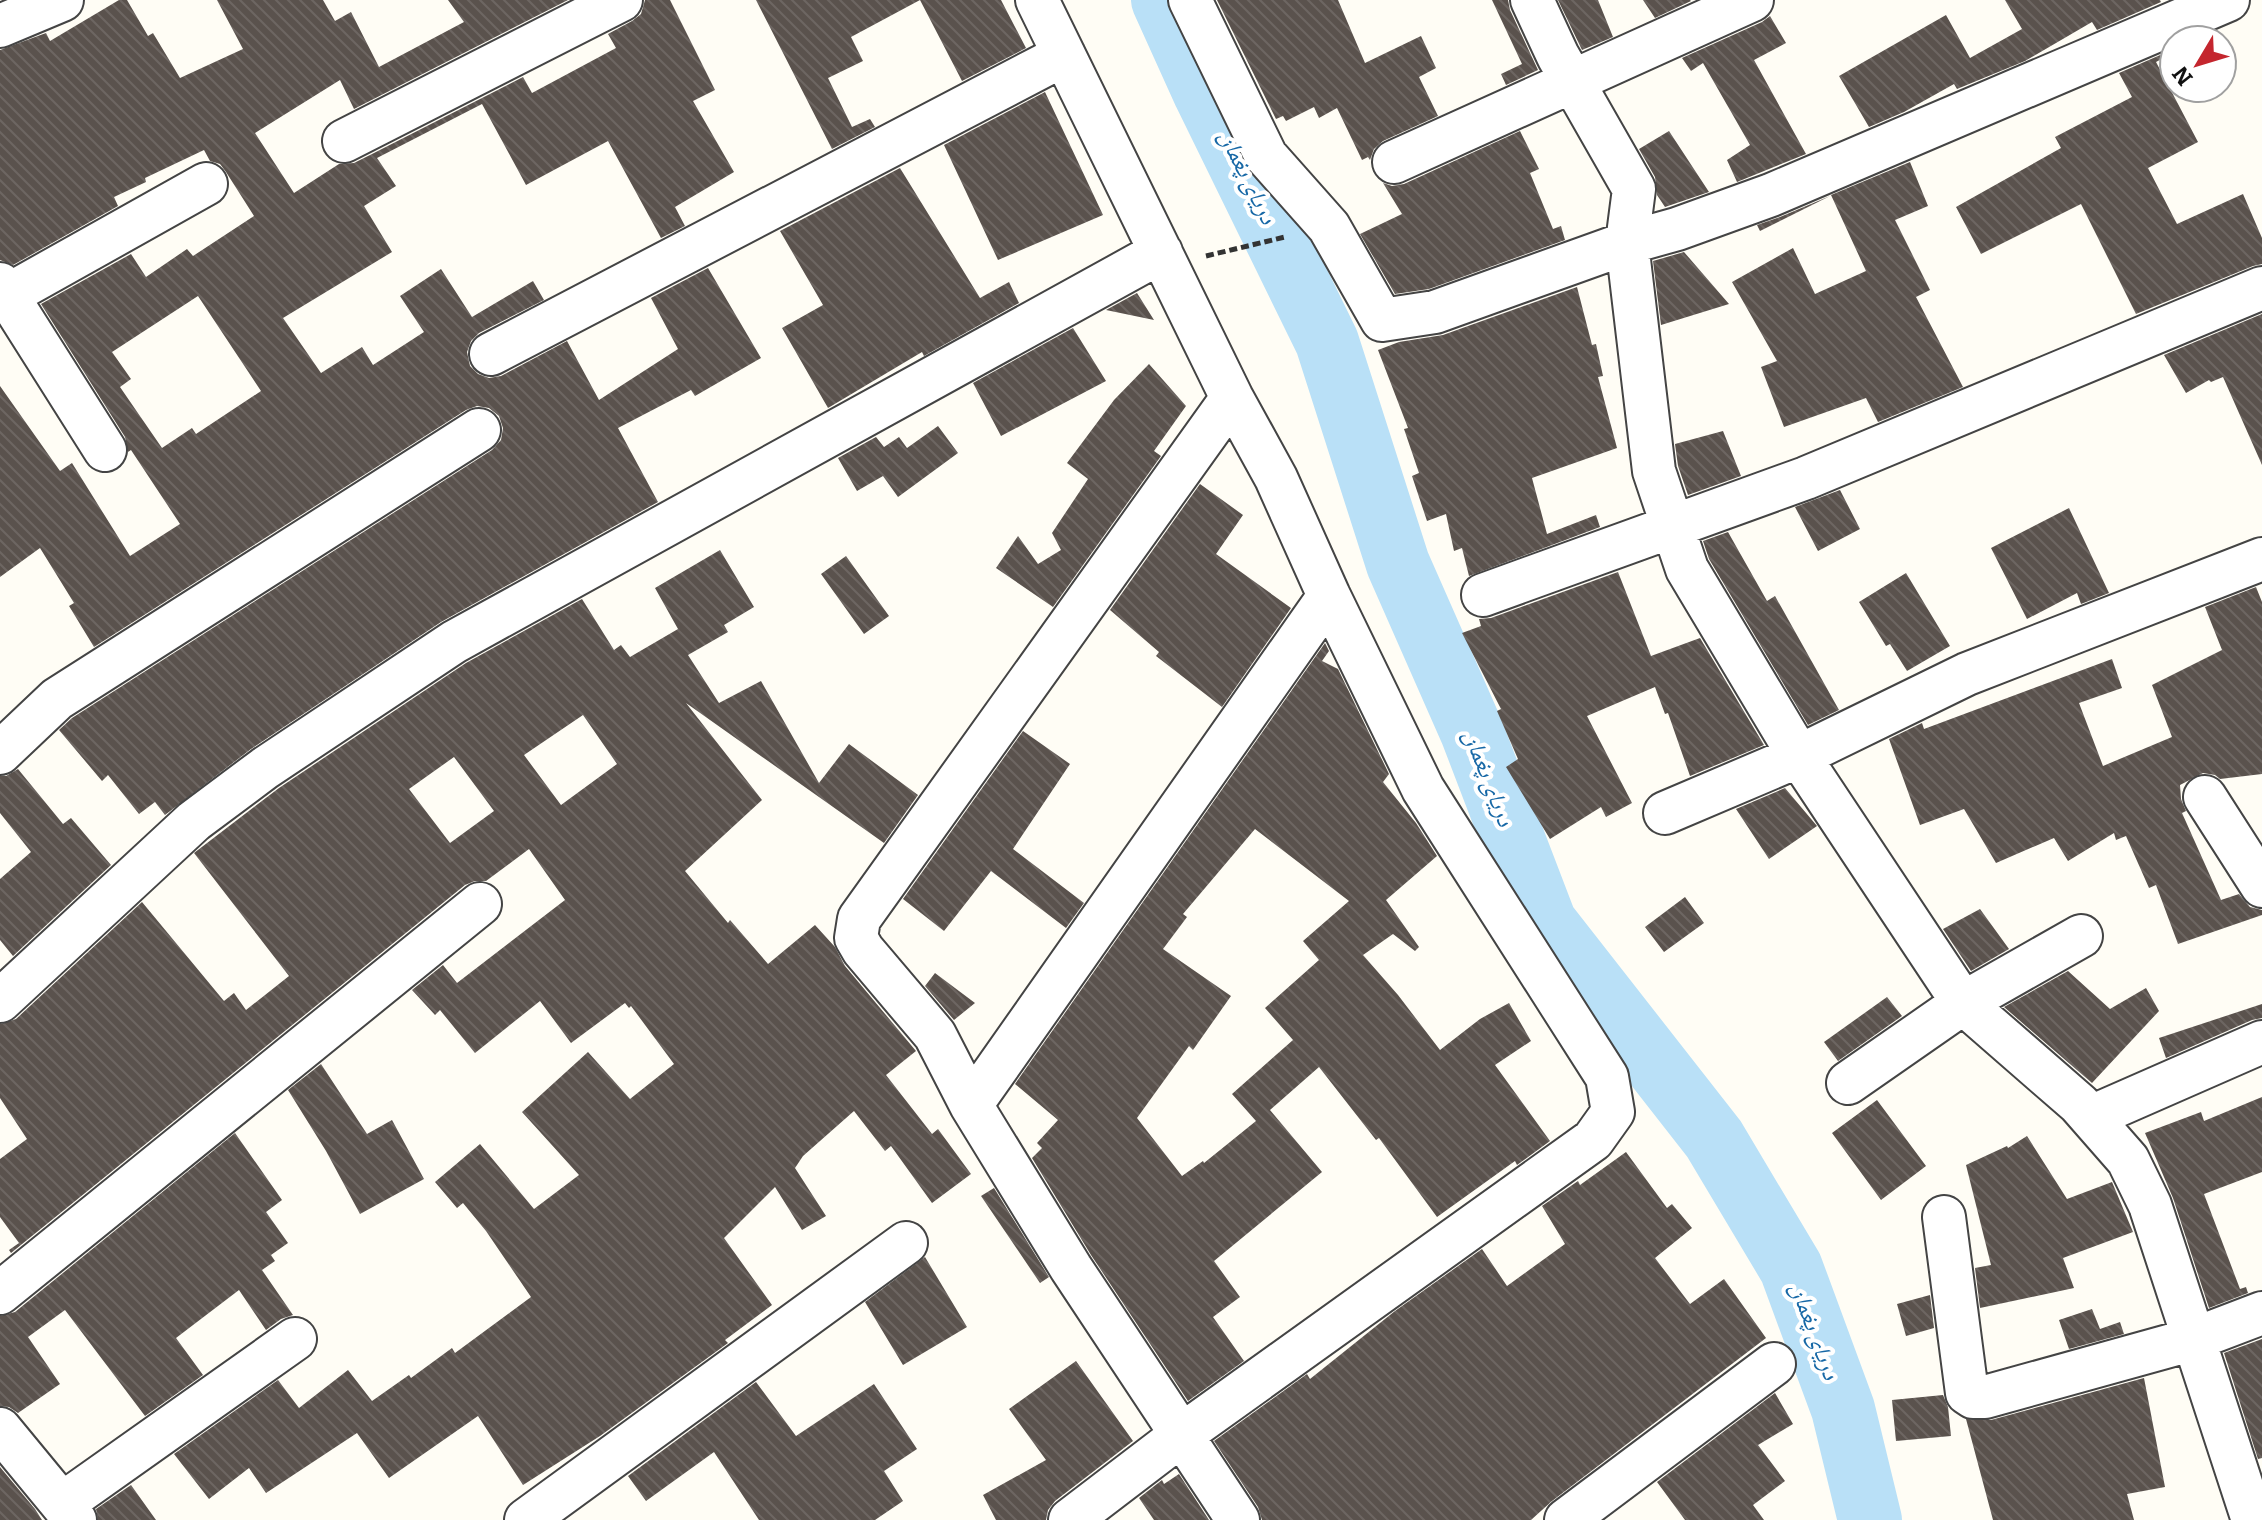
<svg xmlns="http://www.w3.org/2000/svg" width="2262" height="1520" viewBox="0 0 2262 1520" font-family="Bitter,'Noto Naskh Arabic',serif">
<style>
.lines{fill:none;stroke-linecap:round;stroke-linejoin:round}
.river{stroke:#b9e0f7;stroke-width:64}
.building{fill:url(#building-back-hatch);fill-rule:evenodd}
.street-casing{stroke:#444;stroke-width:46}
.path{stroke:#333;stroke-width:5;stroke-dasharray:8 4;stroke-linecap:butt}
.street{stroke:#fff;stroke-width:42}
.labels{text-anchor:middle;stroke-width:8;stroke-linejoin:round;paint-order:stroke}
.water-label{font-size:24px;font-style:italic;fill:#1768a6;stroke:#fff}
</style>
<defs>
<pattern id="building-back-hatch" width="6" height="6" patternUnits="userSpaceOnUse" patternTransform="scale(2)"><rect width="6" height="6" fill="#5a524d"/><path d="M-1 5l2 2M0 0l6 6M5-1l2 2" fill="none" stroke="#6d6662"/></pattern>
</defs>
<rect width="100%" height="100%" fill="#fffdf5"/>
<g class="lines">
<path class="river" d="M1163,0l42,93 122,249 71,222 74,168 73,191 169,216 77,129 52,141 27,111"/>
</g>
<path class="building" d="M119,0h8l21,36 5,-3 27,45 63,-29 -26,-49h106l12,21 16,-9 28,55 85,-45 -16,-22h120l-214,109 -14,-29 -85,53 39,60 45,-29 15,-1 20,-10 149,-76 9,16 84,-45 -8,-14 24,-13 9,-7 4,-14h25l45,90 -22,11 41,71 -59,35 10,19 -24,12 -53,-97 -82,44 -44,-81 -105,54 19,28 -32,20 28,46 -109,66 38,55 41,-26 11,18 51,-33 -24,-36 41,-27 31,48 61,-36 11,19 -65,33 -8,8 -4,11 3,14 8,8 11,4 12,-2 66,-35 32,59 79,-51 -27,-51 57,-30 53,90 -66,38 -4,-6 -73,38 40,74 -217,120 -190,127 -86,66 -10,-13 -16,12 -31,-39 -6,6 -43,-51 13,-12 420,-268 9,-10 2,-12 -4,-12 -10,-8 -12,-2 -11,4 -372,237 -25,-41 5,-3 -34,-55 -40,29v-191l60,85 12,-8 58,93 50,-32 -49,-74 -3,2 -3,-15 -84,-133 90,-50 15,23 41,-28 6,7 61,-40 -28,-44 -6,-8 -10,-3 -6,-11 -59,28 1,4 -32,15 4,9 -105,59 -13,-5v-210l46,-17 4,8zM198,296l63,95 -65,43 -4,-6 -30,20 -42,-61 11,-8 -19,-27z
M756,0h245l25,48 -64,33 -42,-81 -69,37 12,24 -35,17 24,49 18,-8 5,8 -43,22z
M1217,0h121l27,63 56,-27 15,32 -17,9 19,39 -55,25 -9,8 -4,11 -2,-3 -6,3 -25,-52 -18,10 -5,-11 -28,14 -3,-5 -7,3z
M1492,0h16l2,10 28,60 -32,15 -5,-11 21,-10z
M1558,0h40l15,37 -31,13z
M1643,0h47l1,1 -36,17z
M2005,0h155l1,2 -64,28 -5,-8 -67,39 -68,28 -3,-5 -50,28 -35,15 -30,-51 107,-61 24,43 52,-29z
M1770,16l16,27 -32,17 52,94 -69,28 -10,-22 23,-15 -47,-82 -12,8 -9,-13 80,-36z
M2174,49v3l-18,10 42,80 -50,26 29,56 66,-30 19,44v26l-9,2 -117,48 -55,-110 -100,50 -25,-47 105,-59 -6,-11 77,-40 -13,-24z
M1045,92l58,123 -105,45 -54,-115z
M1520,131l19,38 -9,4 23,56 8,-3 4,14 -136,49 -34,5 -35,-60 42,-20 -19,-31 9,3 12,-2z
M1669,131l40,61 -44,15 -8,-12 -2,-18 -16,-28z
M1910,162l18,44 -33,14 35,70 -14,7 47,90 -85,35 -12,-24 -82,29 -23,-60 16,-6 -45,-79 61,-34 22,46 51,-23 -35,-76z
M900,168l80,130 29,-16 10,21 -95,53 -2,-4 -94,56 -46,-80 41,-23 -43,-74z
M1830,196l-70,35 -3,-6 23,-8z
M1684,252l45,52 -68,21 -8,-64z
M1577,287l15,58 4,-1 7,32 -5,1 19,71 -85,30 15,56 49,-19 4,12 -131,49 -7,-28 -8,3 -8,-37 -19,7 -15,-45 7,-3 -15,-44 4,-1 -30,-78 21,-8 44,-7z
M1137,293l17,27 -48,-10z
M2262,314v151l-39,-88 -12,5 -2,-2 -23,13 -22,-38z
M1073,328l33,53 -105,55 -28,-53z
M1149,364l37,42 -32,45 7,5 -108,151 -57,-39 22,-32 20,28 23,-14 -9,-17 36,-54 -21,-16 47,-63z
M938,426l20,27 -60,44 -15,-21 -26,15 -19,-33 38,-21 8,10 15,-10 8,11z
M1723,431l18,45 -53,19 -10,-29 -3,-22z
M1200,484l43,31 -27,39 75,54 -69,99 -66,-51 3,-4 -49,-42z
M1840,490l20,39 -42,22 -23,-44z
M2069,508l40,85 -28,11 -4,-11 -50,26 -36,-71z
M1728,532l39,69 8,-5 64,114 -31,15 -99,-166 -6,-18z
M720,550l34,57 -30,18 4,7 -40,23 31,48 42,-22 58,102 30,-39 69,51 -34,48 -198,-140 76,97 -77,71 43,52 2,-3 38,44 47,-39 20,22 10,19 71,85 -30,24 46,59 6,-5 33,45 -39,29 -41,-57 -6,5 -31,-40 -51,45 -8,12 31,48 -24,14 -27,-43 -51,51 48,67 -47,35 3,3 -128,93 -77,49 -45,-69 -89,62 -32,-45 -91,60 -17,-25 -40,31 -35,-45 104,-74 21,28 49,-38 24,31 37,-26 2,3 41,-30 3,5 76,-56 -45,-66 -23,-28 -6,5 -22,-26 45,-38 54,65 45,-34 -57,-63 66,-60 42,47 44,-35 -43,-58 -2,2 -4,-5 -54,40 -31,-42 -65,52 -35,-43 -5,5 -23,-25 31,-25 14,18 108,-83 -36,-51 -43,32h-11l-10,4 -454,368 -2,-3 10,-7 -19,-26v-58l27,-20 -27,-41v-74l16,-5 126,-117 82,99 10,-8 12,17 43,-34 -95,-123 85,-65 187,-125 116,-64 32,51 7,-5 9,12 48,-28 -23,-41zM583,715l34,49 -56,41 -37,-50zM454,757l40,54 -44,32 -41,-54z
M846,556l43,60 -25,18 -43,-60z
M1618,572l33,84 49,-18 64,107 -74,31 -22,-63 -3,1 -10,-27 -68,29 45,87 -26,14 -5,-10 -51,32 -44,-72 12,-8 -21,-48 4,-2 -39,-76 19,-7 -2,-7 12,-1z
M1906,573l44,73 -43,25 -17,-27 -4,2 -27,-44z
M2256,587l6,15v172l-42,5 -5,-4 -12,-2 -23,12 1,14 5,12 -4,2 39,87 18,-6 11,13 12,3v5l-84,29 -22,-59 -7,3 -23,-52 -10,4 -2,-7 -46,28 -14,-23 -58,25 -32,-54 -44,16 -31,-86 33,-16 2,6 188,-70 10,29 -43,15 24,63 69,-29 -20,-52 70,-35 -17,-43z
M1325,643l4,8 -7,10 16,8 51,105 -6,8 33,41 21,33 -51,44 33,47 -4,4 -22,-17 -30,21 35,40 42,55 40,-31 29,-16 22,38 -36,24 55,76 -33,24 -2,-4 -78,56 -58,-79 -3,2 -57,-73 -49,43 52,62 -108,89 26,36 -27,20 31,44 -56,40 -97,-146 -59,-97 10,-10 -5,-5 21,-23 -43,-36zM1255,829l94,72 -46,40 16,19 -54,48 28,32 -61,54 24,27 -52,42 -1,-2 -21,15 -45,-58 52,-72 4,4 38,-54 -68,-47 24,-32 -4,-3z
M1023,731l47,33 -57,85 71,54 -18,25 -75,-57 -47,60 -41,-32z
M18,769l45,55 8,-6 40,47 -98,91 -13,-16v-61l31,-27 -31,-39v-37h6z
M1785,788l32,38 -48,33 -33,-50z
M1685,897l19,26 -40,29 -19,-25z
M1980,909l29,40 -38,22 -28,-42z
M2068,971l42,38 36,-21 13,23 -67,72 -88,-76z
M935,973l40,30 -21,17 -29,-34z
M1887,997l15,19 -64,45 -14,-19z
M2262,1004v14l-10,2 -86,38 -7,-20z
M321,1064l46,70 25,-14 32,59 -64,35 -34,-63 -38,-61z
M2262,1097v75l-58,22 36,95 6,-2 2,6 -39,15 -36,-110 -28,-65 56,-21 3,9z
M1877,1100l49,66 -45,34 -49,-67z
M235,1133l47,67 -16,12 22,31 -17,12 4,6 -13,9 31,45 -12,4 -15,11 -27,-40 -63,48 27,37 -58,41 -80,-106 -37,27 32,47 -42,29 -9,-6 -9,-1v-90l15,-4z
M2027,1136l40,63 45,-17 21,50 -70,26 11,30 -94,20 -5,-40 16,-3 -25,-100 41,-19 1,2z
M1626,1152l41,56 5,-4 20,24 -37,30 35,46 34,-25 42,59 -214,163 -21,19h-269l-4,-13 -44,-66 93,-67 3,5 85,-68 87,-62 25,37 58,-42 -23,-38 36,-25 2,4z
M994,1188l55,89 -9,6 -59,-87z
M925,1257l42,70 -64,38 -38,-63z
M1930,1295l4,33 -28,8 -9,-32z
M2092,1309l8,20 20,-7 4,12 -55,15 -10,-29z
M2262,1339v119l-4,1 -34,-106z
M1076,1361l57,80 -78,60 -7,9 -2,10h-50l-13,-25 63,-35 -37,-51z
M2144,1378l21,109 -38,7 7,26h-141l-27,-101 25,1z
M756,1382l40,54 78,-52 43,65 -33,22 19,30 -28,19h-116l-45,-68 -68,49 -18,-25z
M1775,1393l18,31 -35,21 27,36 -32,24 11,15h-79l-28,-38z
M1943,1395l5,12 3,29 -55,5 -4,-41z
M0,1467l35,42 7,11h-42z
M1179,1474l30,46h-55l-15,-22 23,-18 2,4z
M131,1485l25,35h-58l-2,-11z"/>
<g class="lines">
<defs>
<path id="street" d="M1037,0l195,398 44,80 53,118 94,193 184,288 6,35 -20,28 -413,296 -110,84
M1190,0l76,156 63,71 53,93 53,-8 192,-69 50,-14 94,-34 457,-195
M1532,0l26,56 76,133 -7,54 27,228 33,98 112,187 164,247 116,101 49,56 22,45 103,315
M0,26l62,-26
M344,141l277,-141
M1394,162l358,-162
M0,284l105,166
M8,295l198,-111
M491,354l573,-299
M1232,398l-373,521 -3,19 7,12 72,85 36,70 100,163 167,252
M1483,595l323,-117 456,-190
M0,753l57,-54 422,-269
M2205,797l57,89
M1665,813l134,-57 168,-82 295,-115
M0,1001l194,-180 71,-53 189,-126 707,-390
M1848,1083l115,-80 118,-67
M971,1105l358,-509
M2091,1117l171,-75
M1944,1217l23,176 6,4h12l209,-58 68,-26
M0,1293l480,-389
M0,1429l75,91
M62,1504l233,-165
M526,1520l380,-277
M1566,1520l208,-156"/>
</defs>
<use href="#street" class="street-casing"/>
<path class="path" d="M1206,256l79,-19"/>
<use href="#street" class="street"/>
</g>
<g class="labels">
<g class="water-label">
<text transform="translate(1248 177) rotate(64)" y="8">دریای پغمان</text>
<text transform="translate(1489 778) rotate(69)" y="8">دریای پغمان</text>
<text transform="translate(1815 1331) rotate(70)" y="8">دریای پغمان</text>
</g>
</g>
<g transform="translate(2198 64) rotate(232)"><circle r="38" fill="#ffffff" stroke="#a0a0a0" stroke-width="2"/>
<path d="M0-6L14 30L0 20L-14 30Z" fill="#c4262e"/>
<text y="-12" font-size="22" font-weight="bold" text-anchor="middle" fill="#111111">N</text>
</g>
</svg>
